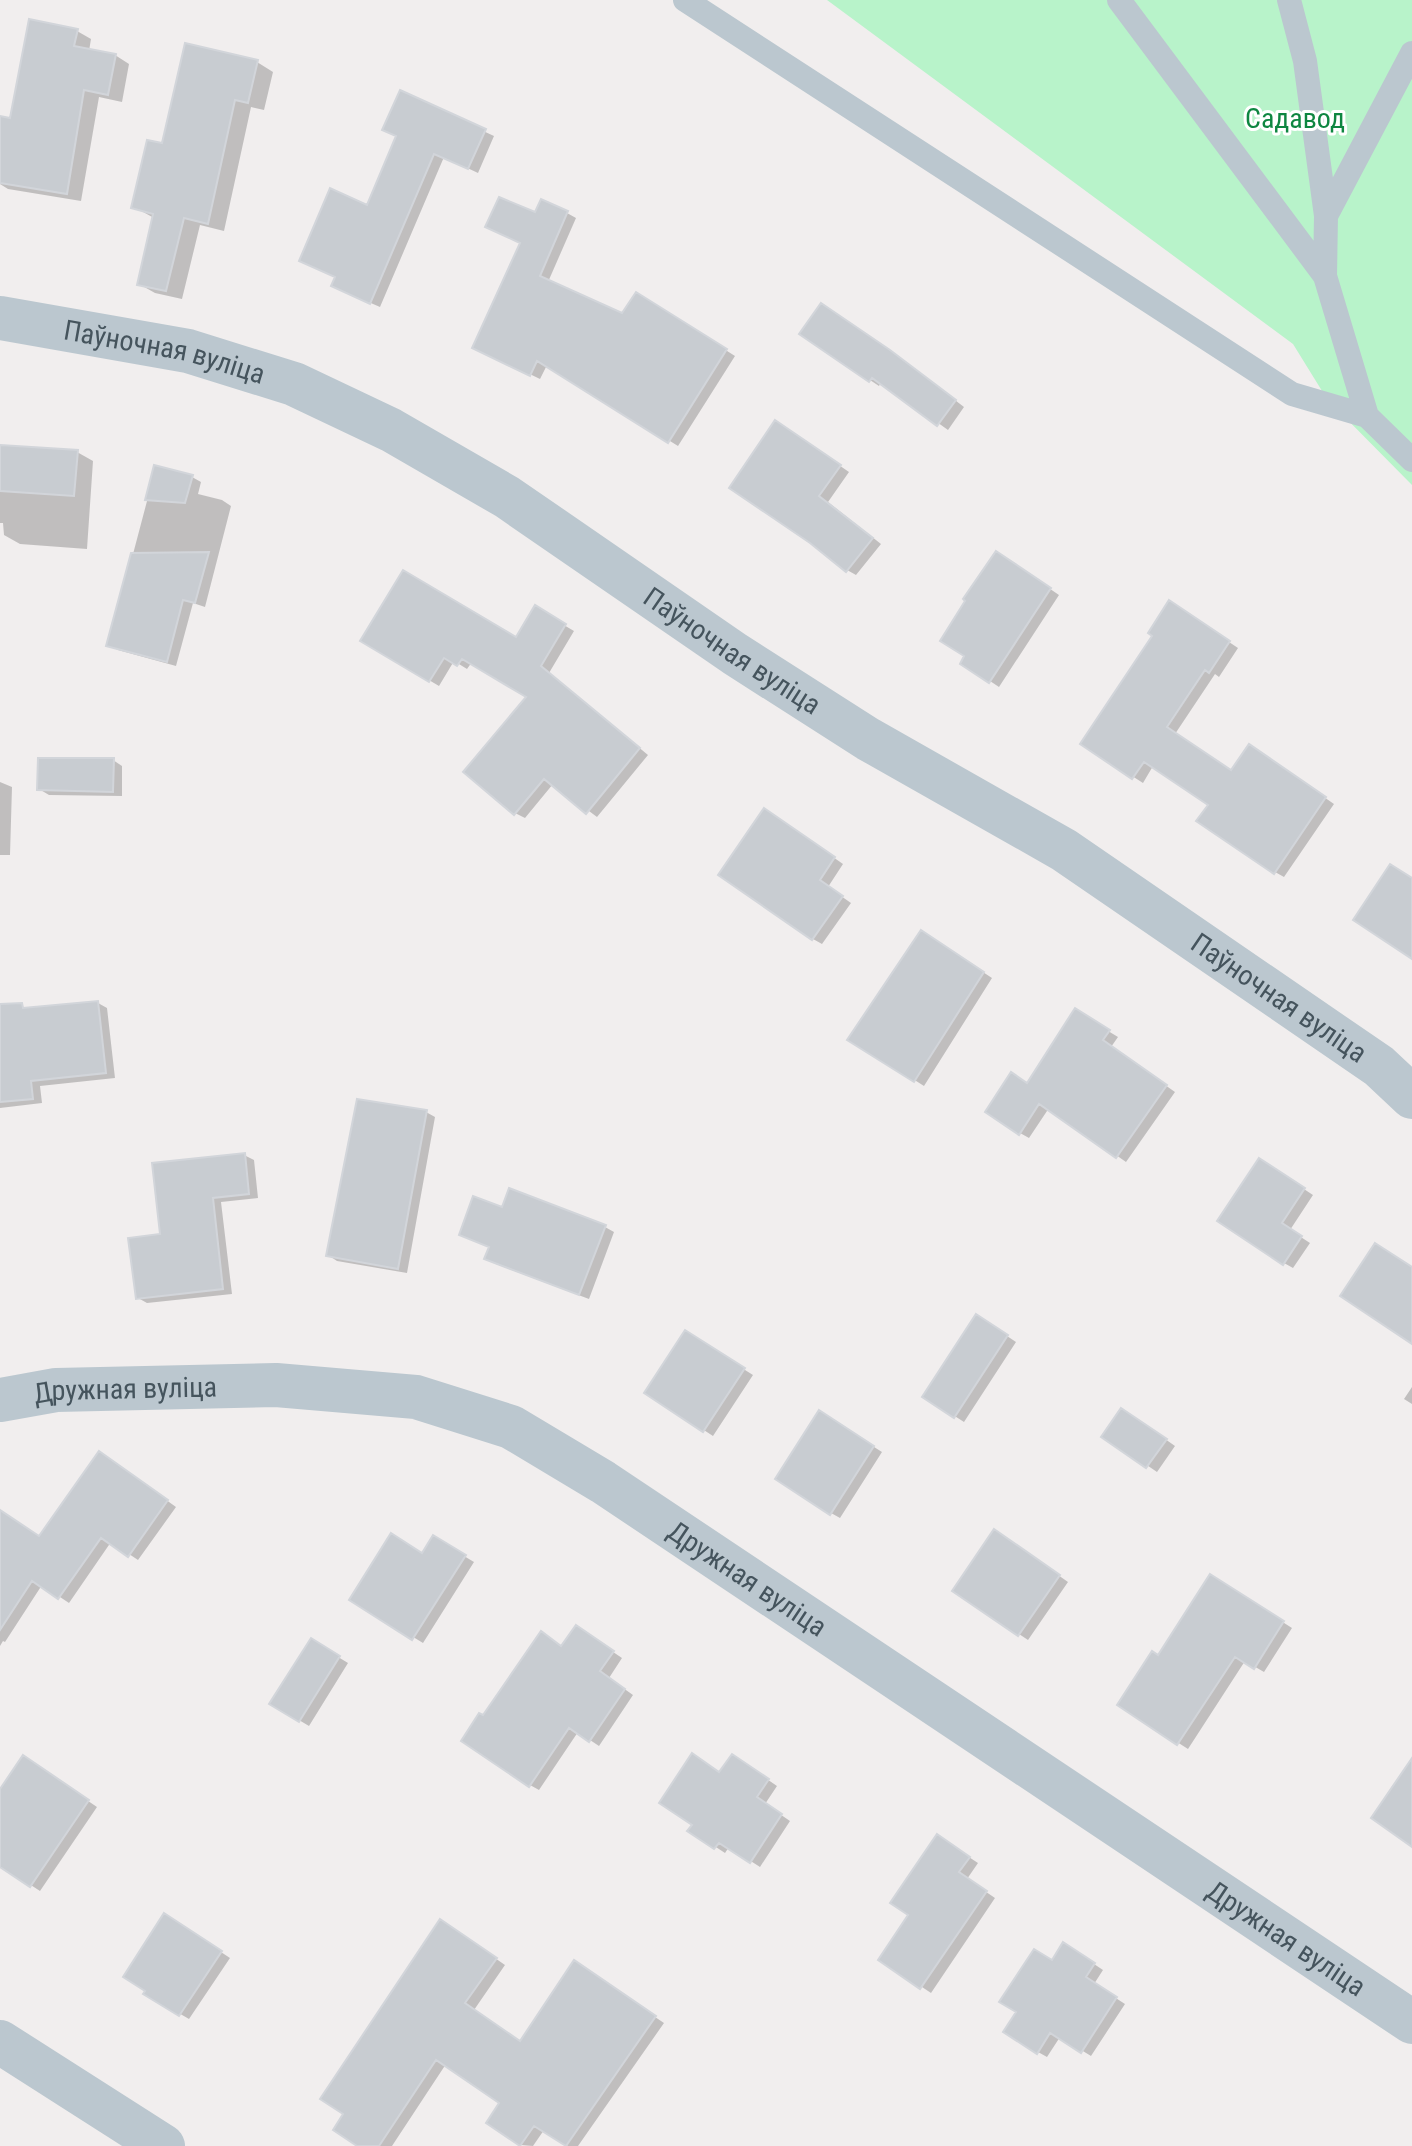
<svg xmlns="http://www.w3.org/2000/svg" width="1412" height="2146" viewBox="0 0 1412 2146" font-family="'Roboto Condensed',sans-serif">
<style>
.green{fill:#b8f3ca}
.shadow{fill:#0003}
.building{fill:#c8ccd1;stroke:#d2d5da;stroke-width:2}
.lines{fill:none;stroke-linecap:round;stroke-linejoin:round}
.lane{stroke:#bbc7cf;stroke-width:24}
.street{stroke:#bbc7cf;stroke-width:44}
.labels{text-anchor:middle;stroke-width:6;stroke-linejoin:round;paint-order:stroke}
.park-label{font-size:28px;fill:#0e8641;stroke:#fff}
.street-label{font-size:28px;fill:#45545d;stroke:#fff}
</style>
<rect width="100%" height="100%" fill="#f1eeee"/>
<path class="green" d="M827,0h585v485l-85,-86 -34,-55z"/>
<path class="shadow" d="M77,31l14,8 -2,12 26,4 14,9 -7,38 -23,-5 -18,104 -73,-12 -8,-5v-53l12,-11z
M257,62l16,10 -9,38 -13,-3 -27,124 -24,-6 -18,74 -27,-6 -16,-9 15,-66 -20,-11 29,-62z
M401,93l93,43 -16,37 -34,-16 -64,150 -37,-16 25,-84 31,-71z
M567,213l9,5 -28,64 75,34 14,-22 98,62 -57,90 -131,-81 -7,14 -56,-27 52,-137z
M802,334l98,24 64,49 -16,23 -67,-48 -2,4 -9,-6z
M785,428l64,44 -21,30 53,42 -25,31 -9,-5z
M0,447l77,5 16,9 -6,88 -67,-5 -16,-9 -1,-12h-3z
M156,467l36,10 9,5 -3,12 24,6 9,6 -26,101 -12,-4 -17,63 -58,-16 -9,-5z
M1006,559l53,36 -60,92 -9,-6z
M535,608l39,23 -25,42 99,82 -51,62 -44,-33 -28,34 -10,-5 14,-117 -57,-34 -5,7 -13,-8 -15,25 -76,-45 153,-1z
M1178,608l60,40 -19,29 -4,-3 -40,60 57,38 27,-20 75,52 -50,73 -9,-5 -64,-67 -58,-39 -10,17 -61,-39z
M113,760l9,6v30l-73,-1 -10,-6z
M0,782l12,5 -2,68h-10z
M774,816l69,48 -15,23 23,16 -29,41 -9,-5z
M931,938l61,40 -68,108 -74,-47z
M98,1003l9,5 8,70 -75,8 2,17 -42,5v-96z
M1075,1011l43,26 -7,10 64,45 -49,70 -77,-54 -20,30 -9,-5z
M426,1112l9,5 -28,156 -70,-12 -9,-6z
M244,1155l10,5 4,38 -37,4 11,92 -85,9 -9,-5 24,-62z
M1269,1166l44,29 -23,35 20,13 -17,25 -9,-5z
M503,1210l102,17 9,5 -25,67 -93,-35 -9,-5 4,-11 -30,-14z
M986,1322l30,20 -52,80 -39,-25z
M686,1333l67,42 -40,61 -66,-43z
M1412,1387v17l-8,-5z
M1131,1415l44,31 -18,26 -53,-36z
M828,1418l54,34 -42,66 -9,-5z
M109,1459l67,48 -38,53 -27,-18 -42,61 -27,-18 -37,57 -2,-1 -3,5v-134l40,26z
M1004,1537l64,45 -40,58 -74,-50z
M434,1538l40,24 -51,81 -72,-44 71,-43z
M1220,1582l72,46 -28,44 -19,-11 -57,88 -69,-44z
M585,1633l37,25 -13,20 24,17 -34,51 -21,-14 -39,58 -9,-5 -46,-67z
M312,1641l36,22 -39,63 -37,-22z
M742,1762l35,24 -12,18 25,17 -30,46 -31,-20 -4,6 -35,-23 30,-56z
M32,1763l65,44 -57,84 -40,-26v-71z
M946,1842l32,21 -11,16 28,19 -64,95 -51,-34 31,-44z
M174,1921l56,37 -41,61 -43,-25z
M450,1927l55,38 -31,45 47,33 61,-75 82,55 -86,123h-10l-24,-16 -11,16 -12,-1 -32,-23 13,-20 -56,-38 -54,82h-31z
M1073,1950l30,20 -9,14 31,20 -34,52 -31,-19 -13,20 -9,-5z"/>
<path class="building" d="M29,19l49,10 -4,17 42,8 -8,41 -24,-5 -17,104 -67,-11v-67l10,2z
M185,43l73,17 -10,43 -13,-3 -27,124 -24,-6 -18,73 -29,-6 16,-71 -22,-6 16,-68 15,3z
M400,90l86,39 -18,40 -34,-15 -64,150 -39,-18 4,-9 -36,-16 31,-73 37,17 29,-69 -14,-6z
M499,197l36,15 6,-13 27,12 -28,65 82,37 14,-21 91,57 -59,94 -131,-82 -7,15 -58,-28 48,-105 -35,-16z
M821,303l69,47 66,50 -19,26 -65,-48 -3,4 -70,-48z
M775,420l66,45 -22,31 54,42 -27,34 -36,-29 -81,-55z
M0,445l78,5 -4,46 -74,-5z
M154,465l39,10 -8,28 -40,-3z
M996,551l55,37 -62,95 -29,-19 4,-8 -24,-15 25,-40 -2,-2z
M209,552l-14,51 -12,-3 -16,62 -61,-16 25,-93z
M403,570l113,67 19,-32 31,19 -25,42 99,82 -54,66 -42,-35 -30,36 -51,-43 63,-75 -64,-38 -5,7 -13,-8 -15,24 -69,-41z
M1169,600l61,41 -21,32 -4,-3 -38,57 64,43 18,-26 77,53 -52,77 -78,-53 12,-16 -64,-43 -12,17 -52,-35 72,-108 -4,-3z
M38,758h76l-1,34 -76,-2z
M764,808l71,49 -15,23 23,16 -31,44 -94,-65z
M1390,864l22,14v81l-59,-39z
M921,930l63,42 -70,110 -67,-42z
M98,1001l8,72 -75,8 2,18 -33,3v-98l22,-1 1,5z
M1075,1008l35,22 -7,10 64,45 -51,73 -77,-54 -20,31 -34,-23 26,-40 16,11z
M357,1099l70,11 -29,159 -72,-13z
M245,1153l4,41 -36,4 10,91 -87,10 -8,-61 32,-4 -8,-71z
M1259,1158l46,30 -23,35 20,13 -19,29 -66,-44z
M509,1188l97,37 -27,70 -95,-36 5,-12 -30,-12 14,-39 29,11z
M1375,1243l37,24v77l-72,-48z
M976,1314l32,21 -54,83 -32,-21z
M685,1330l60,38 -42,64 -59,-39z
M1121,1408l46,31 -21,29 -45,-31z
M819,1410l55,36 -44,69 -55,-36z
M99,1451l69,49 -40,57 -27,-19 -43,61 -26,-18 -32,49v-120l39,26z
M994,1529l66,46 -42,61 -66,-45z
M391,1533l31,20 11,-18 33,20 -54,85 -63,-40z
M1210,1574l74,47 -30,48 -19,-12 -58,88 -60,-40 35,-54 6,4z
M576,1625l38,26 -14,20 25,18 -36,53 -20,-14 -40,59 -68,-46 18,-28 4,2 58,-84 20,15z
M311,1638l29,18 -41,66 -30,-18z
M692,1753l27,19 13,-18 37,25 -12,18 25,17 -32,49 -31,-20 -5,6 -27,-18 5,-6 -33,-22z
M23,1755l66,45 -59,87 -30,-20v-78z
M1412,1758v89l-41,-29z
M937,1834l33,23 -11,15 28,19 -67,98 -42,-29 30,-45 -18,-12z
M164,1913l58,38 -43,65 -36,-22 2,-3 -22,-14z
M440,1919l57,39 -32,45 55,38 54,-81 82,56 -90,130 -32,-20 -14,20 -34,-23 13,-20 -63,-43 -57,86h-22l-24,-16 10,-16 -23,-15z
M1063,1942l32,21 -9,14 31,20 -36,56 -31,-20 -13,21 -34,-22 13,-20 -17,-10 35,-53 18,11z"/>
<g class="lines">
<path class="lane" d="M685,0l607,394 75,22
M1119,0l206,276
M1289,0l16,61 21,155 -1,60 42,140 45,44
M1326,216l86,-163"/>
<g class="street">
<path id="s1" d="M0,318l188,33 106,33 97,46 116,67 228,157 133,85 196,111 315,216 33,31"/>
<path id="s2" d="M0,1400l56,-10 220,-5 140,12 95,30 92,55 809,540"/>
<path d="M0,2042l163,104"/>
</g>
</g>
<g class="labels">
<g class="park-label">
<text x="1295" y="128">Садавод</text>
</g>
<g class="street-label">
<text dy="10" stroke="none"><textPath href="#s1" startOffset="168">Паўночная вуліца</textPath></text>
<text dy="10" stroke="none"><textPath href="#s1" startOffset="816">Паўночная вуліца</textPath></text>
<text dy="10" stroke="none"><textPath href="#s1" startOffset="1464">Паўночная вуліца</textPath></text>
<text dy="10" stroke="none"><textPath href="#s2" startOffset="126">Дружная вуліца</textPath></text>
<text dy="10" stroke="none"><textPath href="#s2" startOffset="798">Дружная вуліца</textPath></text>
<text dy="10" stroke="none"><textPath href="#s2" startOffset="1446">Дружная вуліца</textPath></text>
</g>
</g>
</svg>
